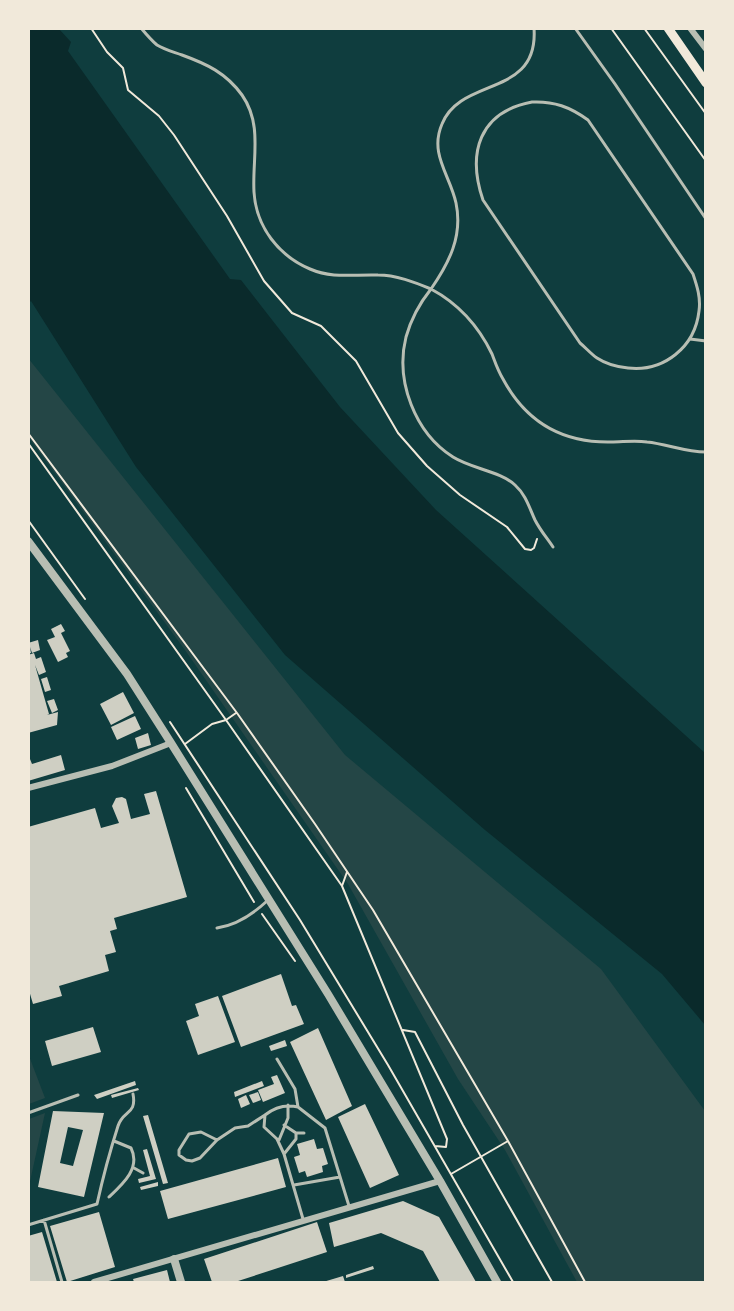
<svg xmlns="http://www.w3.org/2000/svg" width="734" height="1311" viewBox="0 0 734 1311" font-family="Karla,sans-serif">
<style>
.green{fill:#244646}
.water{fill:#0a2a2b}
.building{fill:#cfcfc3;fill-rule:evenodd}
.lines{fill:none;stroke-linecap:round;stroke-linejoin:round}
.path{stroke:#f1e9da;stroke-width:2}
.service{stroke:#b8beb3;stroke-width:3}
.minor{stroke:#b8beb3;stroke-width:6}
.tertiary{stroke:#b8beb3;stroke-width:8}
.primary{stroke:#f1e9da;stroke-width:9}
</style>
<rect width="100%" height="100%" fill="#0f3d3e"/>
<path class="green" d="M28,358l317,397 256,214 104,142v171h-128l-72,-132 -47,-71 -110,-195 -163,-234 -156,-212z
M29,1056l16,42 -16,6h-1z
M45,1113l-16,73v-67z"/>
<path class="water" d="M29,28l30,1 12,13 -3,9 162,228 11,1 99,127 96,103 269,243v272l-43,-51 -177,-144 -200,-175 -149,-188 -105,-166 -2,2z"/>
<path class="building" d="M61,624l4,7 -4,2 9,18 -4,2 2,4 -10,5 -11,-22 8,-3 -4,-8z
M38,640l2,10 -8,3 -2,-6 1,6 -3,1v-11z
M34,653l2,6 5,-2 5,15 -7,3 -4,-10 14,49 -2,1 11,-3 -1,13 -29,8v-78z
M47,677l4,13 -6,2 -4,-13z
M123,692l11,21 -23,12 -11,-21z
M54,699l4,11 -6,3 -5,-12z
M135,716l6,13 -24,11 -6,-13z
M148,733l3,12 -13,4 -3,-11z
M28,754l4,10 29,-9 4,15 -37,11z
M156,791l31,106 -73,21 3,11 -7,2 6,21 -11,3 4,16 -50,15 3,10 -29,8 -5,-17v-160l67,-19 6,20 18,-5 -7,-17 4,-8 6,-1 4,2 5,20 19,-5 -6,-20z
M281,974l11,32 4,-1 8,19 -63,23 -19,-51z
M218,996l17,46 -37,13 -12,-34 13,-5 -4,-12z
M93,1027l8,25 -49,14 -7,-25z
M318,1028l34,78 -26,14 -36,-78z
M285,1040l2,6 -16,5 -2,-5z
M277,1075l8,18 -22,9 -5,-12 16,-6 -3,-7z
M135,1081l1,4 -39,14 -3,-4z
M262,1081l2,5 -29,11 -1,-5z
M138,1088l1,2 -27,8 -1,-3z
M258,1092l3,8 -8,3 -4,-8z
M246,1095l4,9 -9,4 -3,-9z
M365,1104l34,71 -29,13 -32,-71z
M53,1111l51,2 -20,84 -46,-10zM68,1127l15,3 -10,36 -13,-3z
M148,1115l20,68 -5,1 -20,-68z
M314,1139l3,10 6,-1 5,16 -6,2 1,6 -16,5 -2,-6 -6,2 -5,-16 6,-2 -3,-11z
M147,1149l9,30 -17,4 -1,-4 12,-3 -7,-26z
M278,1158l8,29 -118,32 -8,-28z
M158,1182v4l-17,4 -1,-3z
M403,1201l36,16 37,65h-36l-17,-31 -42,-18 -47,14 -5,-24z
M99,1212l16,55 -48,15 -17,-56z
M317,1222l10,30 -92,30h-23l-8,-23z
M42,1232l15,50h-29v-46z
M373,1266l1,3 -28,9v-3z
M167,1270l3,12h-36l-1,-3z
M343,1276l2,6h-22z"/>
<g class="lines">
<path class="path" d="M91,28l16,24 16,16 5,22 31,26 15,19 53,81 37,65 28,32 29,13 35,35 42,72 29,33 33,29 47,32 18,22 6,1 3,-2 3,-9
M611,28l95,133
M644,28l62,86
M28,433l209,280 78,111 58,86 135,231 77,141
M28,443l198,277 116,166 105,253 -1,8 -11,-1
M28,520l57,79
M170,722l130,198 88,145 125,217
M185,744l27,-20 14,-4 10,-7
M186,788l68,114
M342,886l5,-14
M262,914l33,47
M403,1030l12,2 48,93 89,157
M451,1174l57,-33"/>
<path class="service" d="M141,28c5,6 10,12 16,17 8,5 17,7 25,10 25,9 44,18 60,40 21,30 10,64 12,97 2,35 25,64 56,77 23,10 44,5 68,6 18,0 36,7 53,14 18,-26 32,-53 25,-86 -6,-28 -27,-49 -14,-79 19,-48 97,-26 92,-96
M575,28l40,56 91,135
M532,102c22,-1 38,5 56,18l105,154c4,12 8,24 6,37 -4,36 -35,61 -71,57 -10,-1 -22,-4 -31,-10 -6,-4 -11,-10 -17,-15l-97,-143c-16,-47 -4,-88 49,-98z
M690,339l16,2
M553,547c-6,-9 -13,-17 -18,-27 -6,-13 -9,-25 -20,-35 -15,-14 -43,-16 -62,-28 -38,-24 -58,-76 -47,-120 5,-18 13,-33 25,-48 28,15 47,36 61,65 3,8 6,17 11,25 23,43 60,64 108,63 12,0 24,-2 36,0 20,2 38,10 59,10
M217,928c19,-3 36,-14 50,-27
M277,1059l18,30 3,18 27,21 24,78
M298,1107c-13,-3 -23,0 -33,8l-1,12 13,12 7,15 19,65
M28,1113l50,-18
M284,1125l12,8v6l-12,15
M296,1133h8
M217,1140l-16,-8 -12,2 -10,16v5l7,5 6,1 8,-3 17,-18 18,-12 13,-2 17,-11
M279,1140l9,-22v-13
M134,1168l9,5
M294,1185l46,-8
M109,1197c14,-13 32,-29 22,-49l-17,-7
M44,1220l18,62
M28,1225l69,-21c6,-27 13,-53 21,-78 5,-16 19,-11 15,-32"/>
<path class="minor" d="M690,28l16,21
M28,788l84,-22 59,-23
M94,1282l346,-101"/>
<path class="tertiary" d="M28,541l99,133 44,69 157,251 112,187 57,101
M174,1259l7,23"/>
<path class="primary" d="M668,28l38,55"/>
</g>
<rect width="734" height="1311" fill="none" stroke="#f1e9da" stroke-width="60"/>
</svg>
